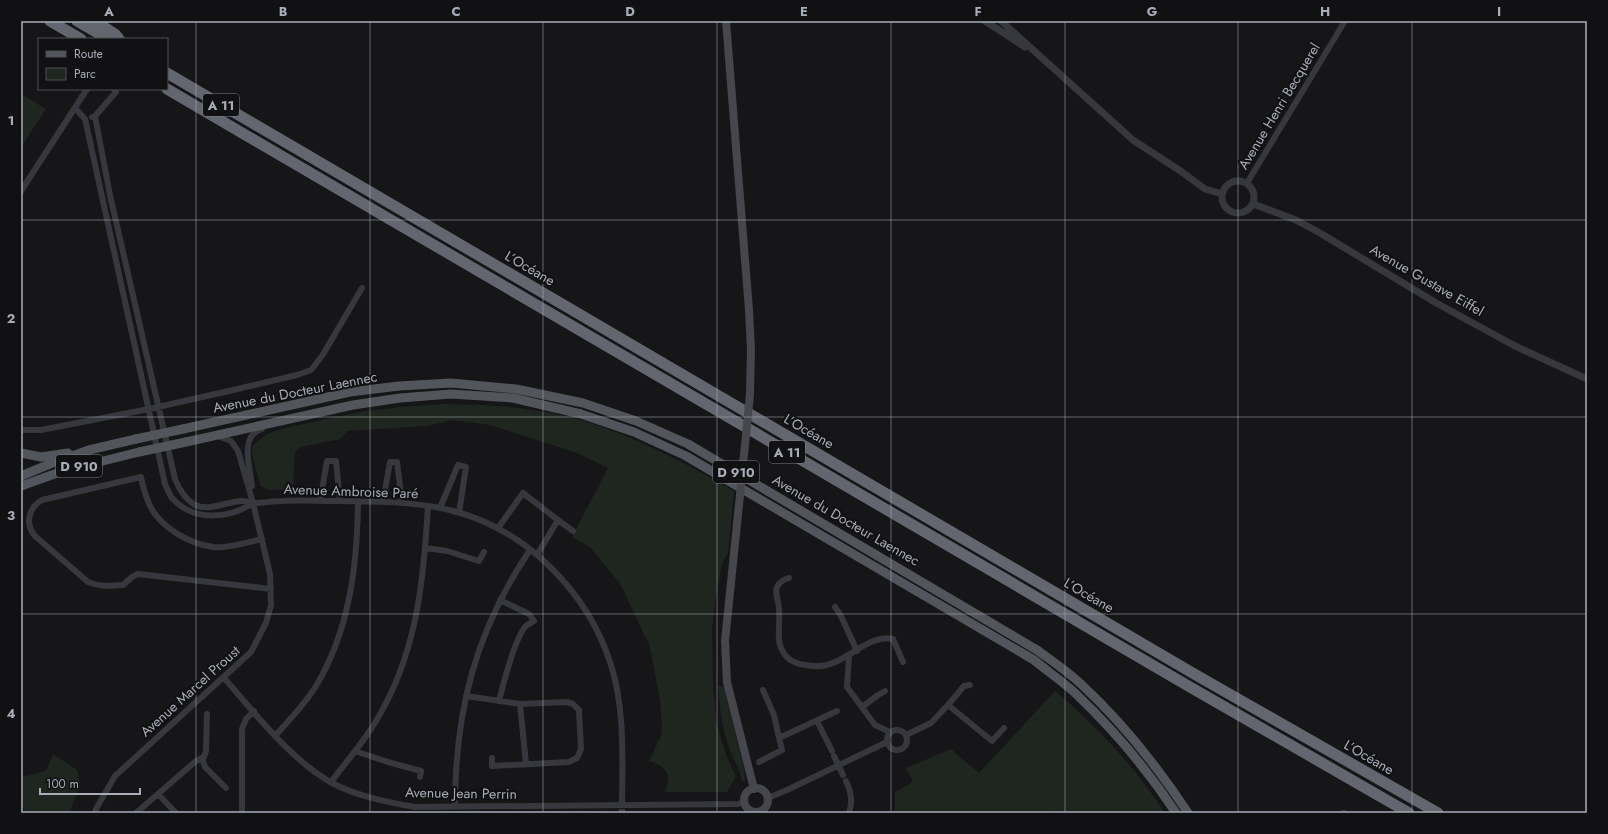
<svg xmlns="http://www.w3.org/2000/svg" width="1608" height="834" viewBox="0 0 1608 834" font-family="Jost,sans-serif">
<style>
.green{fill:#1e261f}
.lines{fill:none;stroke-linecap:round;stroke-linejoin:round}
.minor{stroke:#37383d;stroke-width:6}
.tertiary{stroke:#37383d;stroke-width:7}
.secondary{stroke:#45474d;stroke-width:8}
.primary{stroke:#53555c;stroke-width:9}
.motorway{stroke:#63666e;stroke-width:11}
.secondary-bridge{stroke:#45474d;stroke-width:8}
.primary-bridge{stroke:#53555c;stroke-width:9}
.grid{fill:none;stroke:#a8adb8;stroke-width:1;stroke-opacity:0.55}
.labels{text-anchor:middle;stroke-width:4;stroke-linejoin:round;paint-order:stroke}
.shield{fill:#111113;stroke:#7b7e86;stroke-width:1}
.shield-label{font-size:13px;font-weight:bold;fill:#a8adb8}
.street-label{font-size:14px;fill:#a8adb8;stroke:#111113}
.neatline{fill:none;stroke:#a8adb8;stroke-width:1.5}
.grid-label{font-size:13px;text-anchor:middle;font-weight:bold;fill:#a8adb8}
</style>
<rect width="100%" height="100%" fill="#161618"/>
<path class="green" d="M21,94l25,15 -25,38z
M443,404c48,0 98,4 145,18 52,17 99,42 146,69l-6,62 -6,11 -6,32 -4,33 1,55 3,38 10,33 10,21 -9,16h-63c9,-17 3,-26 -15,-31l12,-25 1,-8 -2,-28 -10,-53 -29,-62 -30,-37 -19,-11 36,-69 -31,-15 -43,-14 -44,-14 -38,-5 -25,6 -80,5 -6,8 -41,8 -5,6 -2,36 -24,1 -8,-4 -8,-27 -1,-13 15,-12 18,-6 74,-16 41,-5z
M718,686h6l20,83 1,11 -3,2c-2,-12 -8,-21 -12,-32 -8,-21 -10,-42 -12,-64z
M1055,691c42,35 80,76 110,122h-110l-3,-3 -2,3h-155v-21l18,-10 -7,-14 45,-19 28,24z
M53,754l24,16c1,4 2,8 3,13 0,10 -9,20 -10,30h-45l-4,-15v-21l25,-6z"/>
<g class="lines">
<path class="minor" d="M75,108l10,11 80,365c2,4 4,10 7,14 21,24 57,21 81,5
M95,116l15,79 65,284c4,10 10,20 20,26 14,7 33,-4 47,-4 4,0 9,2 13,2 9,0 18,-2 27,-2 19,-1 38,0 58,0 39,1 78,0 117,11 71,20 130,80 153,150 16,47 12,102 12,151
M92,117l3,-1 21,-24 -2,-3
M1247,183l98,-162
M21,191l66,-102
M21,430h20l108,-21 80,-18 68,-16 14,-5 11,-14 40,-68
M252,486c-2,-18 -13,-51 10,-57
M320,501l7,-40h9l4,40
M383,502l7,-40h7l5,40
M440,508l18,-43 8,2 -7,46
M558,520l15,11
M498,528l25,-35 35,27 -21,35
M262,539c-14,3 -35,10 -49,8 -23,-3 -52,-19 -63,-41 -4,-9 -7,-19 -9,-29l-99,23c-14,8 -17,24 -7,36l53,46c12,5 22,4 35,3l9,-8 6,-3 133,15
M426,548l21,3 32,10 5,-9
M789,578c-5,1 -10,5 -12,9 -2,5 0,11 1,15 3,13 0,25 1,37 0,5 3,13 7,17 7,8 17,9 28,10 29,3 52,-33 79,-27l10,23
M835,607l6,9 16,35
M849,656l-2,31 28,38 15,7
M224,678c32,36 64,79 106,104 26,14 56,20 85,25l323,-3 6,-2
M763,690l11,25 5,23 58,-27
M466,696l54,8 46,-2 7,2 6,6 2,39 -4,9 -8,4 -77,4v-8
M499,701c4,-16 16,-64 27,-75 2,-2 5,-3 8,-5l-5,-7 -29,-14
M520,704l6,60
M948,705l44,36 12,-13
M862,707l16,-12 7,-4
M817,721l15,30
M887 740a10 10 0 1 1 20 0a10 10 0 1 1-20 0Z
M276,735c14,-16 29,-31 40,-49 34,-57 41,-120 42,-184
M906,735l25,-12 17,-18 16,-19 6,-1
M355,751l33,11 33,9 -1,6
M834,756l9,19
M202,758l3,9 21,21
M759,762l23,-12 -3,-12
M846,781c5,11 7,20 3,32
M331,782c19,-25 40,-49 54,-77 33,-62 39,-131 43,-199
M158,794l18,19
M768,798l19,-8 100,-48
M455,807c0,-97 21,-177 75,-257
M95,813l1,-4 19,-33 136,-124 15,-29 5,-18 -1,-31 -17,-71 -15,-52 -7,-10 -13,-5
M136,813l60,-52 8,-4 2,-6 1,-37
M242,813v-84l4,-10 8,-8
M1343,813h1"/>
<path class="tertiary" d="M985,21l40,26
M1001,21l132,119 49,32 23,17 17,5
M1222 197a16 16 0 1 1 32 0a16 16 0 1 1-32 0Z
M1253,204l43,16 24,13 118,71 77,42 72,33"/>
<path class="secondary" d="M726,21l23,289 2,40 -1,44
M740,495l-15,146 2,41 27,107
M744 800a12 12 0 1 1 24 0a12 12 0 1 1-24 0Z"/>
<path class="primary" d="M183,429l167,-37 49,-6 52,-3 65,6 67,14 53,18 52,23 349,206c15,11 30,21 44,34 41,38 76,82 107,129
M186,442l167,-37 47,-7 51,-4 62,4 68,16 53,18 52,24 348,204c13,11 28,21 41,33 38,36 72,76 101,120
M21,453l20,4 27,-4
M21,476l36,-15 32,-11 47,-11
M21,486l42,-15 76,-19"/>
<path class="motorway" d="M50,21l31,18
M77,21l31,18
M95,21l20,13 4,5
M167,73l1029,602 242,138
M167,89l1023,598 219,126"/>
<path class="secondary-bridge" d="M740,495l10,-101"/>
<path class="primary-bridge" d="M136,439l47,-10
M139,452l47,-10"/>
</g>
<path class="grid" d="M196,21v792M370,21v792M543,21v792M717,21v792M891,21v792M1065,21v792M1238,21v792M1412,21v792M21,220h1566M21,417h1566M21,614h1566"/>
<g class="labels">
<g class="shield">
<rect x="203" y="94" width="36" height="22" rx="3"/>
<rect x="769" y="441" width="36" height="22" rx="3"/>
<rect x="56" y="455" width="46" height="22" rx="3"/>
<rect x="713" y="461" width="46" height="22" rx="3"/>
</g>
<g class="shield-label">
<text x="221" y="110">A 11</text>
<text x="787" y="457">A 11</text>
<text x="79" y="471">D 910</text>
<text x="736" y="477">D 910</text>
</g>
<g class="street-label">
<text transform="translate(1279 106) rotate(-59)" y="5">Avenue Henri Becquerel</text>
<text transform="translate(530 268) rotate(30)" y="5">L’Océane</text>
<text transform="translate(1427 280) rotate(30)" y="5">Avenue Gustave Eiffel</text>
<text transform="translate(295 392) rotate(-11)" y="5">Avenue du Docteur Laennec</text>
<text transform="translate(809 431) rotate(30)" y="5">L’Océane</text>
<text transform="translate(351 491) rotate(2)" y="5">Avenue Ambroise Paré</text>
<text transform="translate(846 520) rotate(30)" y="5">Avenue du Docteur Laennec</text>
<text transform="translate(1089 595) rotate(30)" y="5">L’Océane</text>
<text transform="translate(190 691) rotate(-42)" y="5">Avenue Marcel Proust</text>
<text transform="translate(1369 757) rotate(30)" y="5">L’Océane</text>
<text transform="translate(461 793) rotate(1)" y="5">Avenue Jean Perrin</text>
</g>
</g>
<rect width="1608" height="834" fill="none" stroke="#111113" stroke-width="44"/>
<rect x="38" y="38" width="130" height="52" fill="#111113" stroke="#4d4f55"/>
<rect x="46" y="51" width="20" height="6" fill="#53555c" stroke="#4d4f55"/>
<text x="74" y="58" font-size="12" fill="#a8adb8">Route</text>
<rect x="46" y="68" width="20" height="12" fill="#1e261f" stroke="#4d4f55"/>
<text x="74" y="78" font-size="12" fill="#a8adb8">Parc</text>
<path d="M40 788v6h100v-6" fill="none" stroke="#a8adb8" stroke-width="2"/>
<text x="46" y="788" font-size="12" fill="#a8adb8" stroke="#111113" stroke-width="3" paint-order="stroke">100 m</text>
<rect x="22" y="22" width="1564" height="790" class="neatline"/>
<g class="grid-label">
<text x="109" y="16">A</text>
<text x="283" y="16">B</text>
<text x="456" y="16">C</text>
<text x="630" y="16">D</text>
<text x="804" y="16">E</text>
<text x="978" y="16">F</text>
<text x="1152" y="16">G</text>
<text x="1325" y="16">H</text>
<text x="1499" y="16">I</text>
<text x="11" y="125">1</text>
<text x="11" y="323">2</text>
<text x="11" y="520">3</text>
<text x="11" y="718">4</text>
</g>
</svg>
